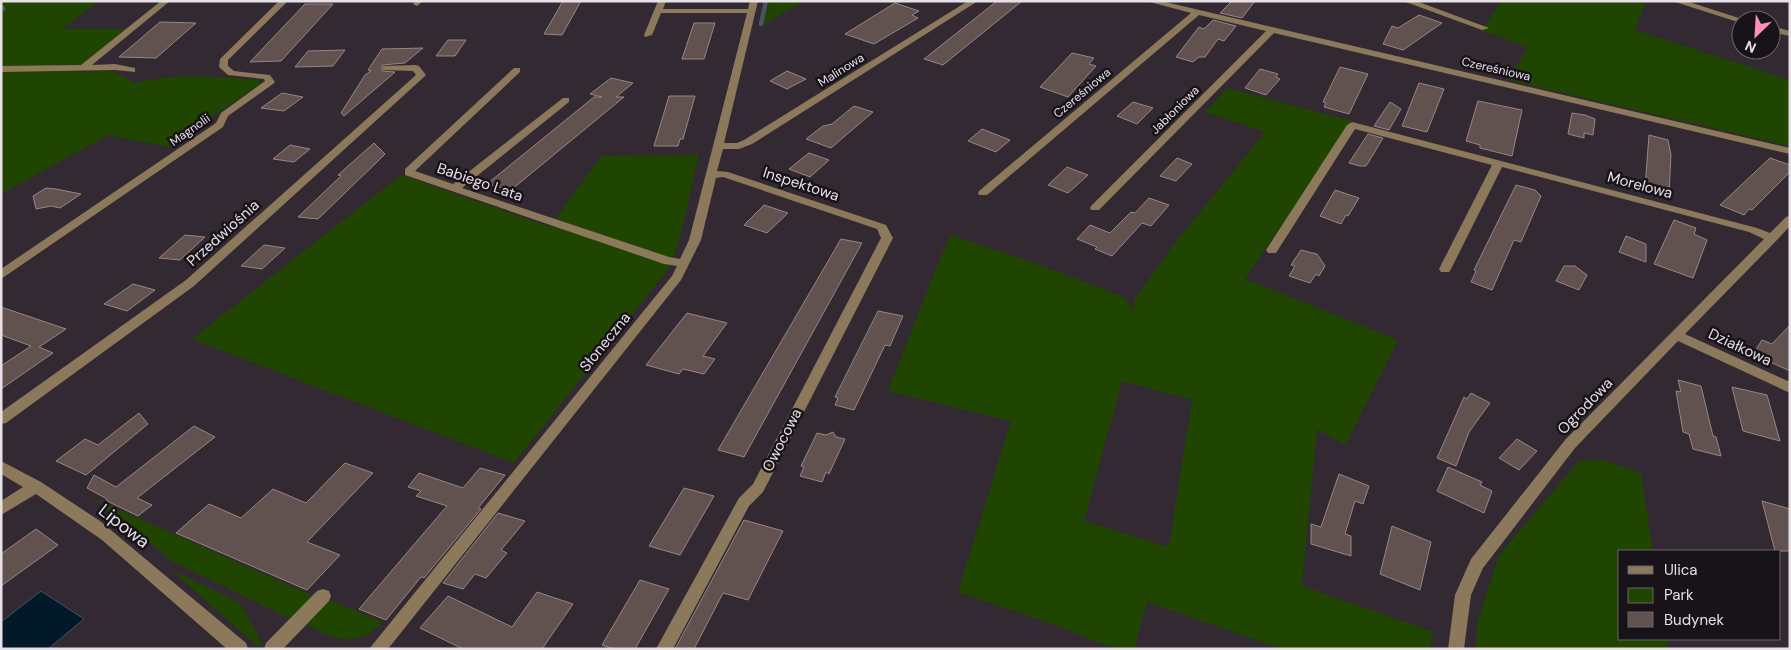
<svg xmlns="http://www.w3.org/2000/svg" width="1791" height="650" viewBox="0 0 1791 650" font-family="'DM Sans',sans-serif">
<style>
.green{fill:#204501;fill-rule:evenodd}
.water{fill:#011928;stroke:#465561}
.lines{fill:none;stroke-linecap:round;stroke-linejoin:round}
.stream{stroke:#465561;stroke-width:4.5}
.building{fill:#61514f;stroke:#988684}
.minor{fill:#8c785b;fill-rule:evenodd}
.labels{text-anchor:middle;stroke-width:5;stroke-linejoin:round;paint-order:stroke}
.far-street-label{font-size:12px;fill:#e7e1e7;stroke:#171318}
.street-label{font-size:15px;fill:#e7e1e7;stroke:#171318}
.near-street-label{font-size:18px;fill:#e7e1e7;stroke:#171318}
</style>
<rect width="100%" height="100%" fill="#322933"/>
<path class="green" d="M1,1h98l-37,28h63l-52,43 39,-1 24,12c40,-10 82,-6 122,-3l2,4 -50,34v5l-37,25 -65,-13 -107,59z
M769,1h36l-41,23z
M1501,1h145l-11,29 155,50v66l-282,-66 20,-33 -46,-16z
M1227,88l125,33 -107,158 153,61 -53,105 -28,-16 -15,157 130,45 -1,18h-149l-135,-47 -13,47h-18l-61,-24 -97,-33 53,-171 -123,-30 53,-135 10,-21 84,28 91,35 8,15v-13l38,-53 93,-115 -60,-20zM1122,381l70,19 -23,147 -85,-26z
M699,155l-21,89 -8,23 -156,196 -322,-124 209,-164 149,52 51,-71z
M1603,460l38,13 12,78h-33v88h47l2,10h-193l1,-25 22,-69 80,-94z
M91,497l222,99 -22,23 -120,-58 -38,-34z
M170,569l70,34 23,42 -6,1z
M329,600l54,22c-26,28 -48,17 -78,2z"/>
<path class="water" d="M41,591l43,28 -36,30h-47v-27z"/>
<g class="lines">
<path class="stream" d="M1,6l2,3h-2
M761,24l5,-23"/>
</g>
<path class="building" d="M563,1h18l-19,34 -18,-1z
M997,1h25l-79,64 -19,-6z
M1232,1h23l-13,17 -22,-5z
M895,3l24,8 -7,4 6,3 -44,26 -29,-10z
M305,4h28l-52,57 -31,1z
M1419,15l23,8 -39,27 -20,-6 9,-18 6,2z
M1213,20l23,6 -12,15 -6,-2 -13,18h-6l-6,5 -17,-5 23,-30 5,2z
M160,22l36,1 -40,35 -37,-1z
M694,23h21l-11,36h-22z
M448,40h18l-11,16h-19z
M423,48l-18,15 -23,2v6l13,1 -51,44 -3,-3 24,-38 6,-4 -3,-1 14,-21z
M345,50l-12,16 -38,1 13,-16z
M1072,53l22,5 -5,6 7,2 -28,31 -28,-10z
M1340,67l28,7 -19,40 -25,-7 2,-4 -3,-1z
M1260,69l18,5 -2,3 4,2 -14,16 -21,-7z
M787,71l19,8 -19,10 -17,-8z
M611,78l22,5 -17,14h8l-113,93 -24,-6 107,-87h8l-12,-3z
M1419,83l25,6 -17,43 -25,-6z
M282,93l21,4 -19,14 -23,-3z
M669,96h26l-12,43h-3l-2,7h-24z
M1478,101l44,9 -10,46 -32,-8v-3l-14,-4z
M1133,102l20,6 -16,16 -20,-8z
M1390,102l11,7 -12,21 -15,-4z
M854,106l19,6 -42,36 -25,-9 17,-13 9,-2z
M1572,113l13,2 10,4 -2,16 -9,-2v5l-16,-4z
M982,129l28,11 -14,12 -28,-11z
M1368,134l15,4 -15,25 -2,3h-6l-11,-3z
M1649,135l19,5 3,15 -2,39 -24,-6z
M374,143l11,11 -7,7 -60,58 -20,-2 43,-41 -3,-1z
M290,145l20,4 -16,13 -21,-3z
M809,153l20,7 -19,17 -21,-8z
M1177,158l15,6 -16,17 -16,-5z
M1770,158l20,7v7l-38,38 -3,-1 -5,6 -24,-10z
M1067,167l21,8 -20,18 -20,-8z
M1516,185l19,5 6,6 -20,46 -7,-2 -22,50 -21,-8 5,-11 -2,-1z
M46,188l10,1 25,5 -21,14 -9,-2 -15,3 -3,-13z
M1335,190l24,8 -11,18 -2,-1 -5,9 -21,-8z
M1149,198l20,7 -18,21 -9,-3 -30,33 -17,-7 2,-2 -20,-8 13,-14 20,8 21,-21 4,1z
M764,205l24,8 -21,20 -23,-8z
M1674,220l22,8 -2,6 13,6 -14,38 -39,-14z
M185,235l20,2 -25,23 -21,-2z
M1626,236l20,8v18l-27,-10z
M841,239l21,4 -118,214 -26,-7z
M264,245l21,3 -23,21 -21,-3z
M1301,250l16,4 8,12 -6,10 -3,-2 -6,9 -21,-7 6,-10 -4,-1z
M1564,266h11l12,9 -8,15 -23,-9z
M133,284l22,6 -28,21 -23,-7z
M1,307l65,22 -27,18 14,6 -52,36v-23l30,-20 -30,-11z
M878,311l25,5 -13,30 -5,-1 -31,65 -19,-5 3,-7 -3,-1z
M687,313l40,10 -24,33 12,3 -11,15 -21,-5 -4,5 -33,-9z
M1790,325v46l-37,-17 9,-14 10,4z
M1678,380l23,6 12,50 3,1 5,19 -28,-7 -4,-15 -6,-2 -7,-41 5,1z
M1732,387l35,8 13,46 -37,-10z
M1471,393l19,10 -21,29 -13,34 -19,-8 27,-61 3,2z
M139,413l9,11 -62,51 -30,-14 29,-22 13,6z
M194,426l21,11 -78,61 15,7 -14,11 -31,-15v-2l-20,-11 7,-13 22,12z
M833,432l3,5 9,2 -16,35 -3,-2 -4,10 -22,-6 4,-9 -3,-1 16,-33 9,2z
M1517,439l20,12 -18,19 -20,-12z
M345,463l28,10 -66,69 33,13 -33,35 -131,-57 33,-29 32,14 32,-29 33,14z
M1448,467l34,15 -2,3 12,6 -8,22 -47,-22z
M480,468l25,7 -27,33 3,1 -57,69 -3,-1 -35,43 -27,-11 88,-103 -31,-10 5,-5 -13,-4 11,-14 44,15z
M1339,474l30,12 -6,18 -8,-3 -10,33 6,2v20l-40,-12v-20l10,3z
M684,488l30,8 -34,59 -31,-9z
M1762,501l28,8v42h-15z
M498,513l27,8 -24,29 6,3 -21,25 -11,-4 -12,15 -20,-6z
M744,520l39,11 -35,69 -25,-7 -29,56h-19z
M1392,526l39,16 -11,48 -40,-16z
M36,529l22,16 -57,41v-32z
M640,580l29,9 -34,60h-21l-12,-4z
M537,592l36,12 -31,45h-79l-43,-21 28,-32 64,31z"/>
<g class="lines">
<path class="minor" d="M161,1h9l-78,64 23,-1 20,4v4l-20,-2 -114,2v-6l80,-1z
M279,1h9l-60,59v6l6,5 36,4 5,7 -2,2 -45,32 -5,11 -222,152v-10l215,-146 5,-10 44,-32 -1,-2 -36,-4 -9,-8 1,-8z
M415,1h8l-6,5 -4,-2z
M658,1h8l-3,8h85l2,-8h8l-34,142h13l7,-3 224,-139h10l-226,143 -13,5h-16l-6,22 11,1 158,53 7,13 -130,254 -14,14 -76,143h-17l83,-151 14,-14 128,-246 -4,-9 -154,-52 -7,1 -15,62 -20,40 -293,369h-19l303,-373 5,-10 -13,-2 -259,-89v-6l109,-101h6v4l-105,99 38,13 110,-86h6v4l-107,86 207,69 11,2 9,-19 58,-227h-86l-9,22 -7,2 -1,-2z
M1146,1h15l629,147v6l-516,-121 -175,177h-8l-1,-2 1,-2 175,-175 -67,-16 -212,180h-8l-1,-2 1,-2 212,-178z
M1403,1h13l73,27 -7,2z
M1672,1h14l59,19 -7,2z
M1771,26l19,5v5l-19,-4z
M416,65l3,1 7,9 -2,2 -230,209 -188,137 -5,1v-12l185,-132 230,-205 -3,-4 -30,-1v-4z
M1352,122l405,106 13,5 16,-16 4,-1v10l-13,14 -92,94 105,48v11l-112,-52 -103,107 -92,120 -12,27 -7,54h-16l7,-54 16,-36 94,-119 199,-201 -15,-7 -247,-65 -51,102 -2,3h-8l-2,-3 53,-104 -137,-36 -79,124h-8l-2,-3 81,-125z
M1,461l40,21 59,39 146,122 2,6h-21l-125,-109 -66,-46 -35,21v-14l22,-14 -22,-13z
M323,589l6,2 2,5 -2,5 -46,48h-19l2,-6 51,-52z"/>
</g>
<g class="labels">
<g class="far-street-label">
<text transform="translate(1496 69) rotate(13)" y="4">Czereśniowa</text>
<text transform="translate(841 70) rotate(-32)" y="4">Malinowa</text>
<text transform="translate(1082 93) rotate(-40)" y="4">Czereśniowa</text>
<text transform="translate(1175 110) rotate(-45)" y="4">Jabłoniowa</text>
<text transform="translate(190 130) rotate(-35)" y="4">Magnolii</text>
</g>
<g class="street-label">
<text transform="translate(480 182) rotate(19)" y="5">Babiego Lata</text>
<text transform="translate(801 184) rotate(18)" y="5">Inspektowa</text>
<text transform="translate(1640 185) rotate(15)" y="5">Morelowa</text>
<text transform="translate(223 233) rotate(-42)" y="5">Przedwiośnia</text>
<text transform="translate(605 342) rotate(-51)" y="5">Słoneczna</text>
<text transform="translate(1740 347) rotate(25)" y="5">Działkowa</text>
<text transform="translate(1585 406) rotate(-46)" y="5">Ogrodowa</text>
<text transform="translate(782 440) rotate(-63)" y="5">Owocowa</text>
</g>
<g class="near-street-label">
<text transform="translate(124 526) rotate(38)" y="6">Lipowa</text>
</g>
</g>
<rect width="1791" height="650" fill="none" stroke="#e7e1e7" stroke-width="5"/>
<rect x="1618" y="550" width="162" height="90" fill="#171318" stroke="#6a656b"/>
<rect x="1628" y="566" width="25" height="8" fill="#8c785b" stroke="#6a656b"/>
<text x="1664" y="575" font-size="15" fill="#e7e1e7">Ulica</text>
<rect x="1628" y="588" width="25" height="15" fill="#204501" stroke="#6a656b"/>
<text x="1664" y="600" font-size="15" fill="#e7e1e7">Park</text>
<rect x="1628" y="612" width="25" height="15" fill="#61514f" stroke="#6a656b"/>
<text x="1664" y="625" font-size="15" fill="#e7e1e7">Budynek</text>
<g transform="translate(1756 35) rotate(205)"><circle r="24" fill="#171318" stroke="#6a656b"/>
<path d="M0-4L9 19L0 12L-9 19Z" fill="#fe8ebc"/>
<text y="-8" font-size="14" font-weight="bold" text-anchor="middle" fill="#e7e1e7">N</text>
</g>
</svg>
